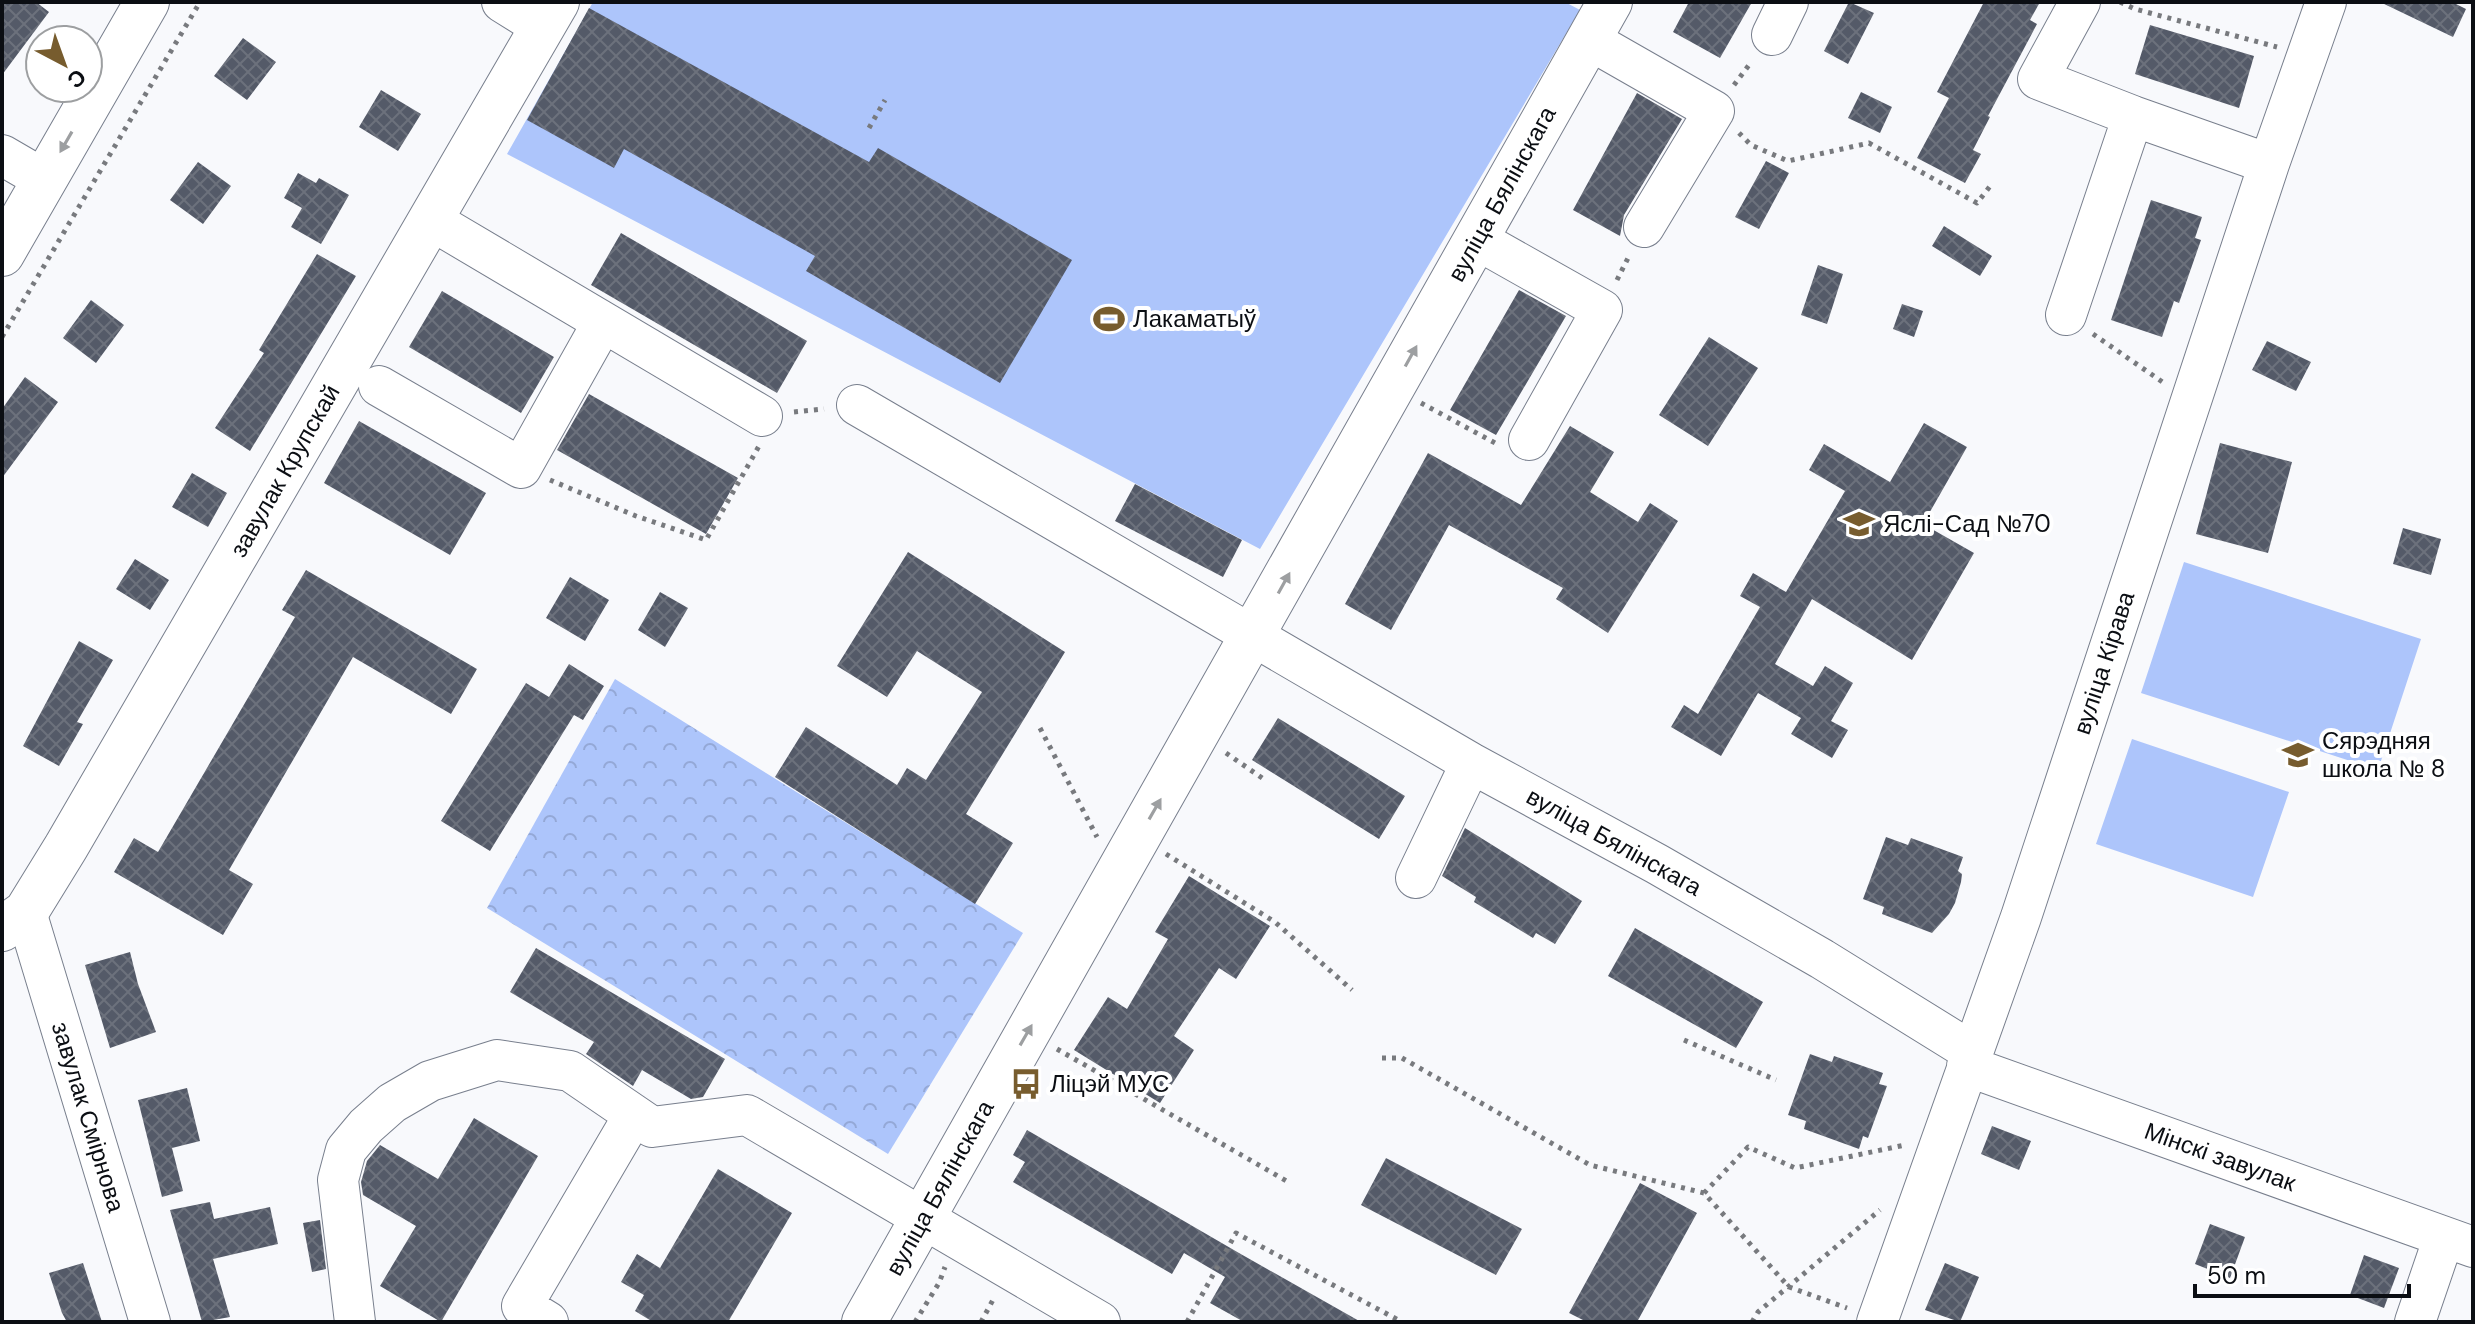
<svg xmlns="http://www.w3.org/2000/svg" width="2475" height="1324" viewBox="0 0 2475 1324" font-family="'DM Sans',sans-serif">
<style>
.park{fill:url(#park-crowns)}
.garden{fill:#adc5fb}
.building{fill:url(#building-cross-hatch)}
.lines{fill:none;stroke-linecap:round;stroke-linejoin:round}
.minor-casing{stroke:#787f8d;stroke-width:42}
.major-casing{stroke:#787f8d;stroke-width:46}
.path{stroke:#787a7e;stroke-width:5;stroke-dasharray:4 6;stroke-linecap:butt}
.minor{stroke:#fff;stroke-width:40}
.major{stroke:#fff;stroke-width:44}
.oneway{fill:#9d9fa1}
.labels{text-anchor:middle;stroke-width:8;stroke-linejoin:round;paint-order:stroke}
.street-label{font-size:24px;fill:#0b0e13;stroke:#fff}
.poi-label{font-size:24px;fill:#0b0e13;stroke:#fff;text-anchor:start}
</style>
<defs>
<pattern id="park-crowns" width="20" height="18" patternUnits="userSpaceOnUse" patternTransform="scale(2)"><rect width="20" height="18" fill="#adc5fb"/><path d="M2 6a3 3 0 1 1 6 0M12 15a3 3 0 1 1 6 0" fill="none" stroke="#94a8d6"/></pattern>
<pattern id="building-cross-hatch" width="8" height="8" patternUnits="userSpaceOnUse" patternTransform="scale(2)"><rect width="8" height="8" fill="#545a68"/><path d="M0 0l8 8M0 8l8-8" fill="none" stroke="#6c717c"/></pattern>
</defs>
<rect width="100%" height="100%" fill="#f8f9fc"/>
<path class="park" d="M615,679l408,254 -135,221 -401,-246z"/>
<path class="garden" d="M593,2h972l15,8 -320,539 -753,-395z
M2184,562l237,77 -43,131 -237,-77z
M2132,739l157,53 -36,105 -157,-53z"/>
<path class="building" d="M2,2h34l13,10 -47,63z
M1689,2h63l-32,56 -47,-26z
M1849,2l25,11 -26,51 -24,-13z
M1984,2h56l-10,18 7,4 -49,92 2,1 -17,33 8,4 -16,29 -48,-25 32,-60 -12,-6z
M2380,2h72l14,7 -13,28z
M589,8l280,154 9,-14 194,112 -72,123 -194,-112 9,-15 -191,-107 -10,19 -87,-48z
M2150,25l104,31 -15,52 -104,-34z
M243,38l33,24 -29,38 -33,-24z
M381,90l40,24 -23,37 -39,-24z
M1861,92l31,15 -12,26 -32,-15z
M1637,93l45,26 -58,96 -4,21 -47,-26z
M1766,161l23,12 -30,56 -24,-12z
M198,162l33,24 -28,38 -33,-24z
M298,173l18,10 3,-5 30,17 -28,49 -30,-17 11,-19 -18,-10z
M2151,200l51,17 -7,21 6,2 -22,63 -5,-2 -12,36 -51,-17z
M1944,226l48,30 -12,20 -48,-30z
M621,233l186,108 -30,52 -186,-108z
M317,254l39,22 -106,175 -35,-23 49,-75 -5,-3z
M1818,265l25,9 -16,50 -26,-9z
M1519,290l47,26 -70,119 -46,-25z
M442,291l112,66 -33,56 -112,-66z
M91,300l33,25 -28,38 -33,-25z
M1902,304l21,7 -9,26 -21,-8z
M1709,337l49,31 -50,78 -49,-31z
M2267,341l44,21 -15,29 -44,-21z
M25,377l33,25 -56,76v-69z
M589,394l149,84 -32,56 -149,-84z
M359,421l127,72 -36,62 -126,-72z
M1924,423l43,24 -44,77 51,29 -62,107 -100,-61 -37,65 38,22 12,-20 28,17 -22,38 17,9 -16,28 -41,-24 10,-16 -43,-25 -37,63 -50,-29 13,-22 14,9 62,-107 -20,-11 13,-23 33,19 59,-101 -36,-21 15,-26 66,38z
M1570,426l44,26 -24,40 48,30 12,-19 28,18 -70,112 -52,-34 7,-11 -114,-63 -58,105 -46,-26 83,-151 93,52z
M2220,443l72,19 -24,91 -72,-19z
M192,473l35,20 -19,34 -36,-20z
M1135,484l107,56 -19,37 -108,-56z
M2403,528l38,11 -10,36 -38,-11z
M908,552l157,100 -99,162 47,29 -38,61 -200,-127 31,-50 91,58 10,-17 19,12 56,-88 -65,-41 -30,46 -50,-31z
M135,559l34,21 -19,30 -34,-21z
M306,570l171,99 -26,45 -98,-57 -124,213 24,14 -30,51 -109,-63 20,-34 24,14 137,-235 -13,-7z
M570,577l39,23 -24,41 -39,-23z
M660,592l28,16 -23,39 -27,-17z
M79,641l34,19 -36,62 6,2 -24,42 -36,-20z
M569,664l35,22 -21,34 -9,-5 -84,136 -49,-30 85,-138 23,14z
M1278,718l127,78 -26,43 -127,-79z
M1465,828l117,73 -27,43 -19,-11 -3,5 -59,-36 2,-5 -34,-21z
M1886,837l22,8 3,-7 52,19 -5,14 4,3 -1,8 -6,21 -6,11 -17,19 -50,-19 2,-7 -21,-8z
M1189,876l81,50 -34,53 -17,-11 -45,68 20,14 -34,53 -86,-53 34,-53 19,12 41,-70 -13,-7z
M1635,928l128,74 -27,46 -128,-72z
M536,948l189,111 -22,38 -12,2 -49,-29 -9,16 -47,-32 8,-12 -84,-50z
M130,952l8,32 18,48 -46,16 -25,-83z
M1810,1054l22,8 2,-6 49,17 -4,11 8,2 -19,52 -5,-2 -4,13 -55,-20 2,-8 -18,-6z
M187,1088l13,53 -28,7 11,43 -21,6 -24,-97z
M474,1118l64,38 -97,166 -61,-36 36,-60 -53,-31 -2,-13 6,-21 13,-16 58,34z
M1992,1126l39,15 -12,29 -38,-16z
M1027,1130l212,123 122,69h-117l-34,-19 15,-26 -41,-24 -12,21 -159,-92 12,-20 -12,-7z
M1386,1158l136,71 -26,46 -135,-70z
M718,1169l74,44 -64,109h-75l-18,-11 9,-16 -23,-13 16,-28 23,14z
M1640,1183l57,30 -60,109h-50l-18,-9z
M210,1202l4,17 56,-12 8,37 -65,15 17,58 -28,5 -32,-112z
M320,1220l6,49 -14,3 -9,-49z
M2210,1224l35,13 -15,41 -35,-14z
M2364,1255l35,13 -15,40 -34,-13z
M83,1263l19,59h-35l-5,-9 -13,-40z
M1945,1263l34,14 -19,45 -35,-12z"/>
<g class="lines">
<defs>
<path id="minor" d="M502,2l40,25
M2080,2l-42,77 95,37 136,48
M1772,35l16,-33
M1588,39l126,72 -70,116
M2,155l43,25
M431,220l331,196
M1476,239l126,71 -73,130
M2066,315l67,-199
M379,386l142,82 82,-146
M857,405l614,358 186,101 165,95 150,93
M1416,878l55,-115
M26,912l124,410
M1967,1066l506,181
M355,1322l-17,-142 8,-30 20,-24 26,-23 38,-22 67,-21 73,11 82,56 95,-12 353,207
M548,1322l-26,-16 112,-191
M1877,1322l144,-405 248,-753 57,-162
M2415,1322l29,-85"/>
<path id="major" d="M2,254l145,-252
M2,929l24,-17 40,-65 491,-845
M864,1322l746,-1320"/>
</defs>
<use href="#minor" class="minor-casing"/>
<use href="#major" class="major-casing"/>
<path class="path" d="M2120,2l15,7 142,38
M1734,85l18,-24
M869,128l16,-28
M1739,133l12,12 37,16 81,-18 108,60 14,-18
M1617,280l12,-24
M2093,334l71,49
M2,337l198,-335
M1421,403l76,41
M794,412l30,-3
M550,480l86,36 70,24 53,-94
M1040,728l57,109
M1226,753l39,27
M1166,854l109,68 77,68
M1684,1040l92,40
M1057,1049l233,134
M1382,1058h20l188,107 114,28 85,94 58,21
M1704,1193l44,-46 47,21 110,-23
M915,1322l24,-39 6,-16
M981,1322l13,-24
M1187,1322l49,-89 166,89
M1752,1322l6,-10 122,-102"/>
<use href="#minor" class="minor"/>
<use href="#major" class="major"/>
</g>
<defs><path id="oneway-solid" d="M-6-.8H1V-3.2L6.5 0L1 3.2V.8H-6Z" transform="scale(2)"/></defs>
<g class="oneway">
<use href="#oneway-solid" transform="translate(66 142) rotate(120)"/>
<use href="#oneway-solid" transform="translate(1411 356) rotate(-61)"/>
<use href="#oneway-solid" transform="translate(1284 583) rotate(-61)"/>
<use href="#oneway-solid" transform="translate(1155 809) rotate(-60)"/>
<use href="#oneway-solid" transform="translate(1026 1035) rotate(-60)"/>
</g>
<defs>
<symbol id="stadium-bare" viewBox="-9 -9 18 18"><path d="M0-5a6.5 5 0 1 0 0 10a6.5 5 0 1 0 0-10ZM-3.5-1.8h7v3.6h-7Z" fill="#775c2e" stroke="#fff" stroke-width="2.5" paint-order="stroke"/></symbol>
<symbol id="school-bare" viewBox="-9 -9 18 18"><path d="M0-5L7-2L0 1L-7-2ZM-4 1L0 2.5L4 1V4Q0 6-4 4Z" fill="#775c2e" stroke="#fff" stroke-width="2.5" paint-order="stroke"/></symbol>
<symbol id="bus-bare" viewBox="-9 -9 18 18"><path d="M-5-6H5V4H4V6H2V4H-2V6H-4V4H-5ZM-3.5-4V0h7V-4ZM-3.5 1.2v1.5H-2V1.2ZM2 1.2v1.5H3.5V1.2Z" fill="#775c2e" stroke="#fff" stroke-width="2.5" paint-order="stroke"/></symbol>
</defs>
<g fill-rule="evenodd">
<use href="#stadium-bare" x="1087" y="297" width="44" height="44"/>
<use href="#school-bare" x="1837" y="502" width="44" height="44"/>
<use href="#school-bare" x="2276" y="733" width="44" height="44"/>
<use href="#bus-bare" x="1004" y="1062" width="44" height="44"/>
</g>
<g class="labels">
<g class="street-label">
<text transform="translate(1502 194) rotate(-61)" y="8">вуліца Бялінскага</text>
<text transform="translate(285 471) rotate(-60)" y="8">завулак Крупскай</text>
<text transform="translate(2104 663) rotate(-72)" y="8">вуліца Кірава</text>
<text transform="translate(1614 842) rotate(29)" y="8">вуліца Бялінскага</text>
<text transform="translate(88 1117) rotate(73)" y="8">завулак Смірнова</text>
<text transform="translate(2220 1157) rotate(20)" y="8">Мінскі завулак</text>
<text transform="translate(940 1188) rotate(-61)" y="8">вуліца Бялінскага</text>
</g>
<g class="poi-label">
<text x="1133" y="327">Лакаматыў</text>
<text x="1883" y="532">Яслі-Сад №70</text>
<text x="2322" y="749">Сярэдняя<tspan x="2322" dy="28">школа № 8</tspan></text>
<text x="1050" y="1092">Ліцэй МУС</text>
</g>
</g>
<rect width="2475" height="1324" fill="none" stroke="#0b0e13" stroke-width="8"/>
<g transform="translate(64 64) rotate(139)"><circle r="38" fill="#ffffff" stroke="#9d9fa1" stroke-width="2"/>
<path d="M0-6L14 30L0 20L-14 30Z" fill="#775c2e"/>
<text y="-12" font-size="22" font-weight="bold" text-anchor="middle" fill="#0b0e13">С</text>
</g>
<path d="M2195 1284v12h214v-12" fill="none" stroke="#0b0e13" stroke-width="4"/>
<text x="2207" y="1284" font-size="24" fill="#0b0e13" stroke="#ffffff" stroke-width="6" paint-order="stroke">50 m</text>
</svg>
